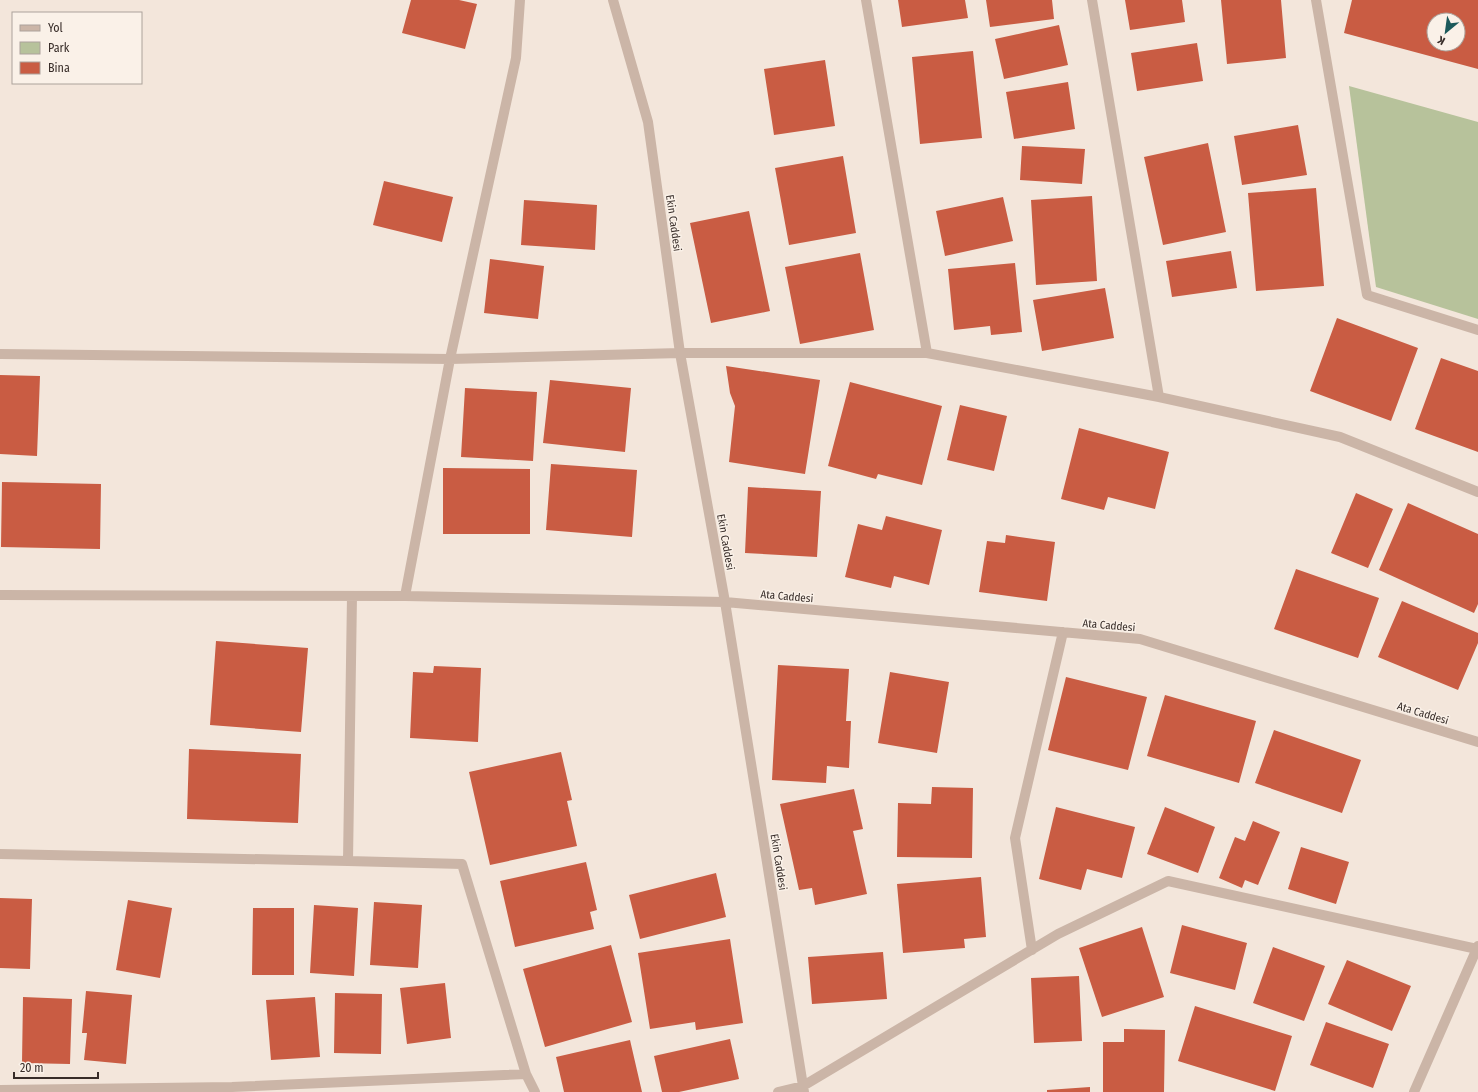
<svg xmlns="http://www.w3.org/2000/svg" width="1478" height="1092" viewBox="0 0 1478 1092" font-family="'Fira Sans Condensed',sans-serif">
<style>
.green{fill:#b7c29b}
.building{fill:#c95c43;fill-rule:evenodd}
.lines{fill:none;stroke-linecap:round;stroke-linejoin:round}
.minor{stroke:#cbb5a7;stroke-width:10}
.labels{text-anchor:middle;stroke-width:3;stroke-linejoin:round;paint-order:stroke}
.street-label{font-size:11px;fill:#372c28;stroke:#faf1e8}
</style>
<rect width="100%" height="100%" fill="#f3e6db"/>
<path class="green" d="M1349,86l129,36v197l-102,-32z"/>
<path class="building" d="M411,0h48l18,4 -12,45 -63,-16z
M898,0h67l3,18 -66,9z
M986,0h66l2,19 -64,8z
M1125,0h57l3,22 -55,8z
M1221,0h60l5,58 -59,6z
M1352,0h126v69l-134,-36zM1434,20h24v24h-24z
M1059,25l9,40 -64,14 -9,-40z
M1197,43l6,38 -66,10 -6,-38z
M973,51l9,87 -62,6 -8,-87z
M825,60l10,66 -61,9 -10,-66z
M1068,82l7,47 -61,10 -8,-47z
M1298,125l9,50 -65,10 -8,-49z
M1208,143l18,89 -63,13 -19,-88z
M1022,146l63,3 -3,35 -62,-4z
M843,156l13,77 -67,12 -14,-77z
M384,181l69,16 -11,45 -69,-17z
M1316,188l8,98 -68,5 -8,-98z
M1092,196l5,85 -61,4 -5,-85z
M1003,197l10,44 -68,15 -9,-45z
M524,200l73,5 -2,45 -74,-5z
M749,211l21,100 -59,12 -21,-100z
M1231,251l6,37 -65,9 -6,-36z
M860,253l14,77 -74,14 -15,-77z
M490,259l54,7 -6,53 -54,-6z
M1015,263l7,69 -31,3 -1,-9 -36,4 -6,-61z
M1105,288l9,50 -72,13 -9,-51z
M1337,318l81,30 -27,73 -81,-30z
M1441,358l37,13v81l-63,-23z
M726,366l94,14 -15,94 -76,-12 6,-56 -5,-13z
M0,375l40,1 -3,80 -37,-2z
M550,380l81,8 -6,64 -82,-9z
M850,382l92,24 -20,79 -44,-11 -2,5 -48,-13z
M465,388l72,4 -4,69 -72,-4z
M960,405l47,11 -13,55 -47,-11z
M1079,428l90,24 -14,57 -47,-12 -4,13 -43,-11z
M551,464l86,6 -5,67 -86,-7z
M443,468l87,1v65h-87z
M2,482l99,2 -1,65 -99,-2z
M748,487l73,4 -4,66 -72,-4z
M1356,493l37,16 -25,59 -37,-15z
M1408,503l70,31v70l-4,9 -95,-43z
M886,516l56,14 -13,55 -35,-9 -3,12 -46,-11 13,-53 24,6z
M1006,535l49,7 -8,59 -68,-9 8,-51 18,2z
M1296,569l83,29 -21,60 -84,-29z
M1402,601l76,32v10l-20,47 -80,-33z
M216,641l92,7 -7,84 -91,-7z
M778,665l71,4 -3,52h5l-2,47 -22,-2 -1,17 -54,-3z
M434,666l47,2 -3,74 -68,-4 3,-66 20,1z
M890,672l59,10 -12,71 -59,-10z
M1066,677l81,20 -19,73 -80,-20z
M1165,695l91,26 -17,62 -92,-27z
M1274,730l87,30 -19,53 -87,-30z
M189,749l112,5 -3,69 -111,-4z
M561,752l11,48 -5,1 10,45 -87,19 -21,-93z
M932,787l41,1 -1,70 -75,-1 1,-54 33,1z
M854,789l9,40 -10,2 14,63 -52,11 -3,-17 -13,2 -19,-86z
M1056,807l79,20 -13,51 -35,-9 -6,21 -42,-11z
M1165,807l50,20 -17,46 -51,-19z
M1253,821l27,11 -22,53 -13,-5 -3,8 -23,-10 16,-41 10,4z
M1301,847l48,15 -13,42 -48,-15z
M586,862l11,48 -7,2 4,17 -79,18 -15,-66z
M716,873l10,44 -86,22 -11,-44z
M981,877l5,60 -22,2 1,9 -62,5 -6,-69z
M0,898l32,1 -2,70 -30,-1z
M128,900l44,8 -12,70 -44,-8z
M374,902l48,3 -4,63 -48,-3z
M314,905l44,3 -4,68 -44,-3z
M253,908h41v67h-42z
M1182,925l65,18 -12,47 -65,-17z
M1142,927l22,70 -62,20 -23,-69z
M730,939l13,84 -47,7 -1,-8 -45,7 -12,-76z
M611,945l21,77 -87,25 -22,-78z
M1273,947l52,19 -21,55 -51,-18z
M883,952l4,47 -75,5 -4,-47z
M1347,960l64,26 -19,45 -64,-27z
M1079,976l3,65 -48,2 -3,-65z
M445,983l6,55 -44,6 -7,-56z
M86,991l46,4 -6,69 -42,-4 3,-27h-5z
M335,993l47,1 -1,60 -47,-1z
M23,997l49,2 -2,65 -48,-1z
M315,997l5,60 -49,3 -5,-60z
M1195,1006l97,30 -17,55 -97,-30z
M1326,1022l63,22 -16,44 -63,-23z
M1124,1029l41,1 -1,62h-61v-50h21z
M730,1039l9,40 -60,13h-17l-8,-36z
M630,1040l12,52h-78l-8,-35z
M1090,1087v5h-43v-2z"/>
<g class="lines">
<path class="minor" d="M613,0l35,122 32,231 45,249 79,490
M866,0l61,353
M1092,0l67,397
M1316,0l51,295 111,35
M0,354l450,5 230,-6h247l232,44 181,40 138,55
M0,595l405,1 320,6 415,37 338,103
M352,596l-4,265 114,3 64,210 9,18
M405,596l45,-237 66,-301 4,-58
M0,854l348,7
M1032,950l-17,-112 48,-206
M0,1090l232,-3 294,-13
M778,1092l25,-6 255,-152 110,-53 309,68
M1414,1092l64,-146"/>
</g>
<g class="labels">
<g class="street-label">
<text transform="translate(674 223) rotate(82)" y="4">Ekin Caddesi</text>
<text transform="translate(726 542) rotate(80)" y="4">Ekin Caddesi</text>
<text transform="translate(787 596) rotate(5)" y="4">Ata Caddesi</text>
<text transform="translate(1109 625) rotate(5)" y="4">Ata Caddesi</text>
<text transform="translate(1423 713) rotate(17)" y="4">Ata Caddesi</text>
<text transform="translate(779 862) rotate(81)" y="4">Ekin Caddesi</text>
</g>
</g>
<rect x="12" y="12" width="130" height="72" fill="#faf1e8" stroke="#aca29b"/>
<rect x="20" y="25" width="20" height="6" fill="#cbb5a7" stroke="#aca29b"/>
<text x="48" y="32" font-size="12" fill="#372c28">Yol</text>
<rect x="20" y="42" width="20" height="12" fill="#b7c29b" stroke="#aca29b"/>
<text x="48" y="52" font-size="12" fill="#372c28">Park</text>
<rect x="20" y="62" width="20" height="12" fill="#c95c43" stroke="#aca29b"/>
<text x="48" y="72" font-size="12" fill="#372c28">Bina</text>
<g transform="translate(1446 32) rotate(209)"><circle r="19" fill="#faf1e8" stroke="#aca29b"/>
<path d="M0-3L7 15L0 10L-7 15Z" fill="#1c595a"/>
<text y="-6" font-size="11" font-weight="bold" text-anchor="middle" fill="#372c28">K</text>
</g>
<path d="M14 1072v6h84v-6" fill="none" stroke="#372c28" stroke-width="2"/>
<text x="20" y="1072" font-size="12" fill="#372c28" stroke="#faf1e8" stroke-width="3" paint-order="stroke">20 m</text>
</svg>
